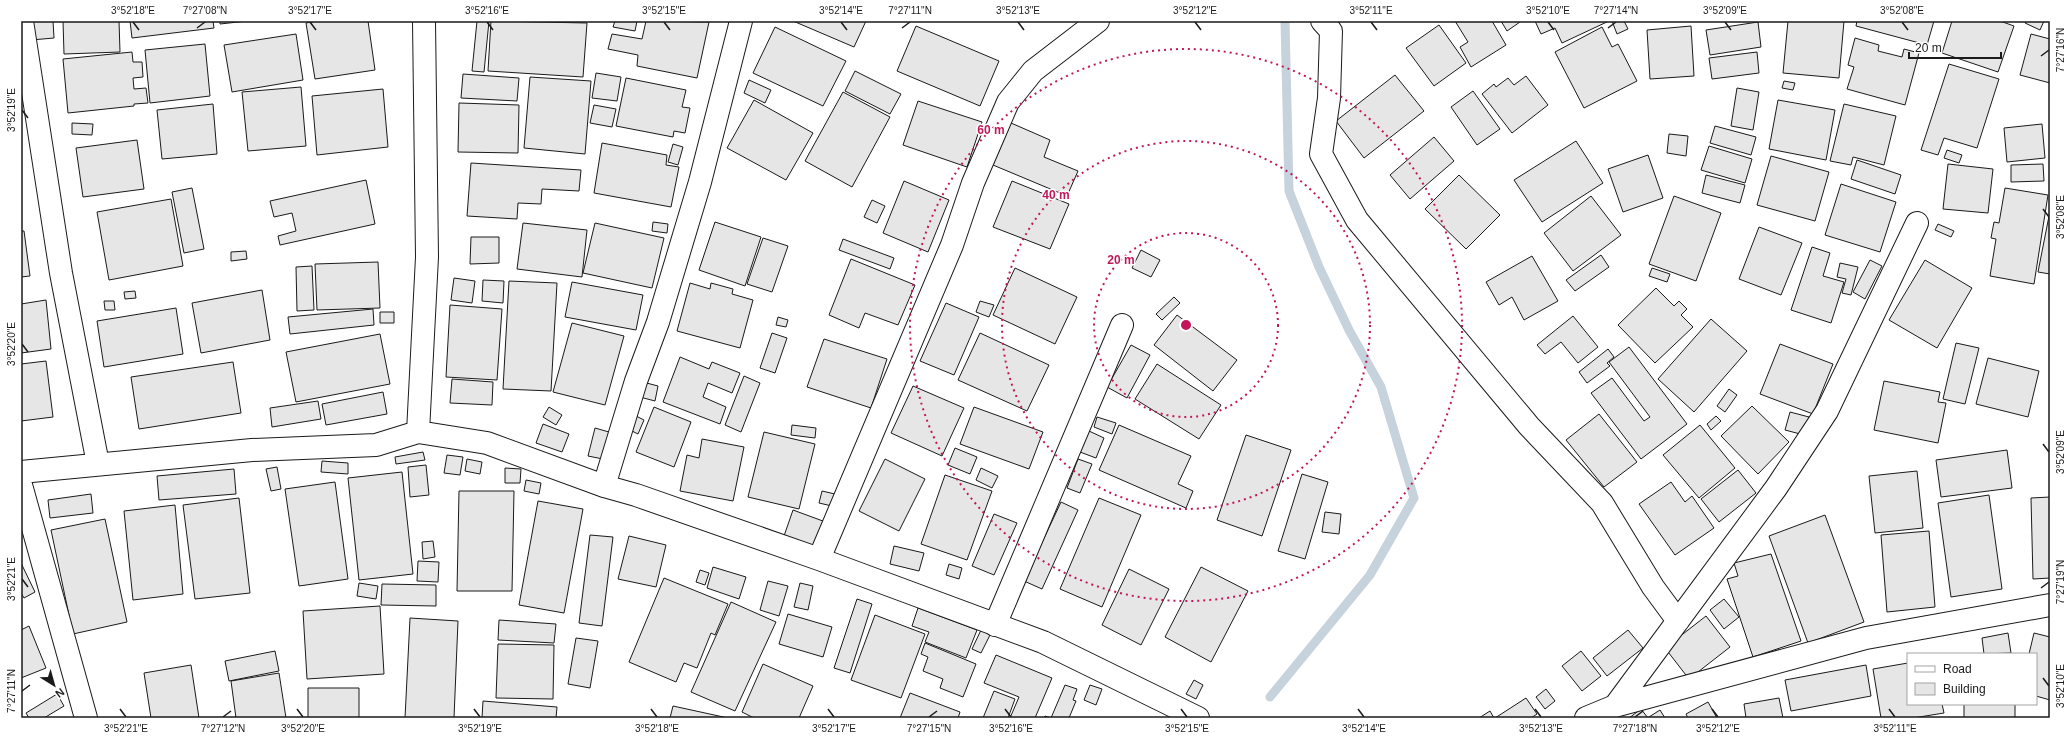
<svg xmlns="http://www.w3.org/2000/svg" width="2071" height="739" viewBox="0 0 2071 739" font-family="Helvetica,sans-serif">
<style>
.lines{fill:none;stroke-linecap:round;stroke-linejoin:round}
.stream{stroke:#c6d2dc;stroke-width:9}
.building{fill:#e6e6e6;stroke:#1a1a1a}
.minor-casing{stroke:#1a1a1a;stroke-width:24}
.minor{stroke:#fff;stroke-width:22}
.ticks{fill:none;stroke:#1a1a1a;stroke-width:1.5}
.ring{fill:none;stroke:#c2185b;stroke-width:2;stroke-dasharray:2 4}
.centre{fill:#c2185b;stroke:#fff;stroke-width:2}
.ring-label{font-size:12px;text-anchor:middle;font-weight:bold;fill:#c2185b;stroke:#fff;stroke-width:3;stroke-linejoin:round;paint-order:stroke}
.neatline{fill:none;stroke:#1a1a1a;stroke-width:1.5}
.ticks-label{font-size:10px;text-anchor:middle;fill:#1a1a1a}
</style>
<rect width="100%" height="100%" fill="#fff"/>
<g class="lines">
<path class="stream" d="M1270,697l100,-122 44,-77 -33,-111 -32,-57 -30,-63 -30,-76 -4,-170"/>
</g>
<path class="building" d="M30,21h23l1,17 -23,2z
M63,21h56l1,31 -56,2z
M130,21h83l1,7 -82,10z
M220,21h27l-27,3z
M317,21h51l7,49 -60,9 -9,-56z
M477,21h12l-5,51 -12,-1z
M491,21l96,2 -4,54 -95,-6z
M615,21h22l-2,10 -22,-4z
M646,21l63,1 -12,56 -60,-12 1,-11 -30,-6 4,-15 30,5z
M793,21h73l-12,26z
M1455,21h37l14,24 -35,22 -11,-20 8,-5z
M1501,21h19v1l-13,9z
M1535,21h74l-47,22 -7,-15 -14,6z
M1612,21h12l4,8 -11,5z
M1788,21h56l-5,57 -56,-5z
M1857,21h77l-7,24 -71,-19z
M1952,21h48l14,5 -16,46 -56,-19z
M2026,21h18l-4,9 -15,-7z
M1758,22l3,25 -51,8 -4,-25z
M1439,25l27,38 -32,23 -28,-38z
M916,26l83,35 -19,45 -83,-35z
M1691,26l3,50 -44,3 -3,-49z
M775,27l71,34 -23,45 -70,-33z
M1602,27l10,20 6,-3 19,37 -53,27 -29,-56z
M296,34l7,46 -71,12 -8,-47z
M2031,34l19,5v44l-30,-8z
M1855,38l24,7 -1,6 24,6 2,-8 15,4 -14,52 -58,-16 7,-22 -6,-2z
M205,44l5,52 -60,7 -5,-53z
M132,52l1,10h9l1,15 -10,1 1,11 12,-1 2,15 -14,1v2l-66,7 -5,-54z
M1757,52l2,21 -47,6 -3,-21z
M1949,64l50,15 -22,69 -33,-10 -6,17 -17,-5z
M855,71l46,23 -11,20 -45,-23z
M596,73l25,4 -4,24 -25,-3z
M463,74l56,4 -2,23 -56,-3z
M1395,75l29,36 -60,47 -28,-37z
M1526,76l22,29 -36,28 -30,-39 12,-10 2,3 12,-9 6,7z
M530,77l61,4 -6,73 -61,-6z
M626,78l60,12 -4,17 8,1 -5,25 -11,-2 -1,6 -57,-11z
M749,80l22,10 -6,13 -21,-10z
M1784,81l11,2 -2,7 -11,-2z
M301,87l5,59 -58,5 -6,-59z
M1737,88l22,4 -6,38 -22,-4z
M383,89l5,58 -71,8 -5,-59z
M1473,91l27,38 -23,16 -26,-38z
M843,92l47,25 -38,70 -47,-26z
M754,100l59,33 -27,47 -59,-32z
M1778,100l57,10 -9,50 -57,-11z
M918,101l64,21 -15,45 -64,-22z
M459,103l60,2 -1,48 -60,-1z
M213,104l4,50 -55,5 -5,-49z
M1844,104l52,12 -12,49 -31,-8 -2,8 -21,-4z
M594,105l22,4 -4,18 -22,-4z
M72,123l21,1 -1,11 -20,-1z
M1011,123l39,17 -6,17 34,14 -11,25 -74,-31z
M2042,124l3,34 -38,4 -3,-34z
M1715,126l41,11 -5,18 -41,-12z
M1669,134l19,2 -2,20 -19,-3z
M1434,137l20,24 -44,38 -20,-24z
M137,140l7,49 -61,8 -7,-49z
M1576,141l27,42 -61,39 -28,-42z
M602,143l65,12 -1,10 13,2 -8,40 -77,-14z
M673,144l10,3 -5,18 -10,-3z
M1709,146l43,13 -7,24 -44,-13z
M1947,150l15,5 -3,8 -15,-5z
M1648,155l15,43 -40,14 -15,-43z
M1771,156l58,16 -14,49 -58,-16z
M1857,160l44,15 -6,19 -44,-15z
M471,163l110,7 -2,21 -37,-2 -1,15 -23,-1 -1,16 -50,-3z
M1948,164l45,5 -5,44 -45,-4z
M2043,164l1,17 -33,1v-17z
M1459,175l41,40 -34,34 -41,-40z
M1706,175l39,10 -5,18 -38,-10z
M366,180l9,44 -95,21 -2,-9 18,-5 -4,-18 -18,4 -4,-16z
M904,181l45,19 -21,52 -45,-19z
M1012,181l57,23 -19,45 -57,-22z
M1841,184l55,18 -16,50 -55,-17z
M192,188l12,61 -20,4 -12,-61z
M2005,188l43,7 -14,89 -44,-8 6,-37 -5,-1 3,-16 5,1z
M1591,196l30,39 -48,36 -29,-38z
M1674,196l47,17 -25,68 -47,-17z
M171,199l12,67 -74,14 -12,-68z
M872,200l13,6 -8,17 -13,-6z
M2050,211v63l-12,-2z
M653,222l15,2 -1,9 -15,-2z
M715,222l46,15 -16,49 -46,-16z
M523,223l64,7 -5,47 -65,-8z
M595,223l69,15 -12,50 -69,-15z
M1938,224l16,7 -3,6 -16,-7z
M1759,227l43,16 -21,52 -42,-16z
M21,231h3l6,45 -9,1z
M471,237h28v26l-29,1z
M763,238l25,8 -16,46 -25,-8z
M843,239l51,19 -4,11 -51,-19z
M1812,247l18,6 -7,23 21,6 -13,41 -40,-13z
M1141,250l19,10 -9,17 -19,-9z
M246,251l1,8 -16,2v-9z
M1601,255l8,12 -34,24 -9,-11z
M1532,256l26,45 -34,19 -12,-23 -13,8 -13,-23z
M851,259l64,26 -17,40 -33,-12 -6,15 -30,-13z
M1870,260l12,6 -17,33 -12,-7z
M1925,260l47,28 -35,60 -48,-28z
M378,262l2,46 -63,2 -2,-46z
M1840,263l18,4 -7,28 -9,-2 4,-14 -9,-2z
M312,266l2,44 -17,1 -1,-44z
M1015,268l62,29 -22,47 -62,-29z
M1652,268l18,6 -3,8 -18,-6z
M454,278l21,3 -3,22 -21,-3z
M483,280l21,1 -1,22 -21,-2z
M509,281l48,2 -6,108 -48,-2z
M572,282l71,13 -7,35 -71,-13z
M690,283l20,6 1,-6 22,6 -1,5 21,6 -13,48 -63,-17z
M1656,288l18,18 5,-5 8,8 -6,6 12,12 -38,36 -37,-38z
M262,290l8,50 -69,13 -9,-50z
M135,291l1,7 -11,1 -1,-7z
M1174,297l6,6 -18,17 -6,-6z
M46,300l5,49 -30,4v-49z
M104,301h10l1,9h-10z
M980,301l14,4 -5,12 -13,-5z
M946,303l33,14 -25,58 -34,-14z
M450,305l52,4 -5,71 -51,-3z
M176,308l7,46 -79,13 -7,-46z
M373,309l1,16 -84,9 -2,-17z
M380,312h14v11h-14z
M1177,315l60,45 -24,31 -59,-46z
M1573,316l25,31 -20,16 -17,-21 -16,12 -8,-9z
M778,317l10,3 -2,7 -10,-2z
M1711,319l36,32 -53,61 -36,-33z
M572,323l52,13 -19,69 -52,-13z
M772,333l15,5 -12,35 -15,-5z
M980,333l69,32 -22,46 -69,-31z
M380,334l10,50 -94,18 -10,-50z
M824,339l63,20 -16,49 -64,-21z
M1956,343l23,5 -14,56 -22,-5z
M1780,344l53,20 -20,50 -53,-20z
M1131,345l19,10 -23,43 -20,-11z
M1629,347l58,77 -46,35 -50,-66 21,-15 32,43 6,-4 -41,-55z
M1608,349l6,8 -7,6 3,3 -23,17 -8,-11z
M680,357l29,12 3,-7 28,11 -8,20 -24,-10 -5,14 23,10 -6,17 -57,-22z
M1988,358l51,13 -11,46 -52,-13z
M46,361l7,56 -32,4v-57z
M233,362l8,51 -102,16 -8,-52z
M1157,364l64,41 -22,34 -64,-40z
M744,376l16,7 -19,49 -16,-7z
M452,379l41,3 -1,23 -42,-2z
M639,381l19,5 -3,15 -19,-5z
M1884,381l56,11 -2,10 8,1 -8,40 -64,-13z
M913,386l51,22 -22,48 -51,-23z
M1729,389l8,6 -12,17 -8,-6z
M383,392l4,22 -61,11 -4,-21z
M318,401l3,18 -49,8 -2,-19z
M1752,406l37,36 -31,32 -37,-38z
M549,407l13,8 -6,10 -13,-8z
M654,407l37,15 -17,45 -38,-15z
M974,407l69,25 -14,37 -69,-25z
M1790,412l19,5 -5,18 -19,-5z
M1599,414l38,48 -33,25 -38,-47z
M636,416l8,4 -6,14 -8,-4z
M1716,416l5,5 -10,9 -4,-6z
M1097,417l19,6 -4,11 -18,-7z
M543,424l26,10 -7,18 -26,-9z
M792,425l24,3 -1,10 -24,-3z
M1119,425l72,31 -13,28 15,7 -7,17 -87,-38z
M1700,425l35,43 -36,30 -36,-43z
M595,428l14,4 -6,27 -15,-3z
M1089,431l15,7 -8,20 -16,-6z
M764,432l51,12 -16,65 -51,-12z
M1246,435l45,15 -29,86 -45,-16z
M702,439l42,8 -11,54 -53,-10 7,-36 12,3z
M955,448l22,9 -7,17 -22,-9z
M2007,450l5,38 -71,9 -5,-37z
M423,452l2,8 -29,4 -1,-7z
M447,455l16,2 -3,18 -16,-2z
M467,459l15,3 -2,12 -15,-3z
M885,459l40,20 -26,52 -40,-20z
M1078,459l14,5 -12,29 -13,-5z
M322,461l26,2v11l-27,-2z
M426,465l3,30 -19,2 -2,-30z
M277,467l4,22 -10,2 -5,-22z
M505,468l16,1 -1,14h-15z
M981,468l17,8 -6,12 -16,-8z
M234,469l2,25 -77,6 -2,-24z
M1738,470l18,23 -37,29 -18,-23z
M1917,471l6,57 -48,5 -6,-57z
M402,472l11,102 -54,6 -11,-102z
M1302,474l26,8 -23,77 -27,-8z
M945,475l47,16 -25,69 -46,-16z
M526,480l15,3 -2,11 -15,-3z
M335,482l13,97 -49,7 -14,-97z
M1671,482l14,20 7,-6 22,32 -39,27 -36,-51z
M459,491h55l-2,100h-55z
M822,491l13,3 -3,12 -13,-3z
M91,494l2,19 -43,5 -2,-18z
M1989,495l13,94 -51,8 -13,-94z
M2050,497v81l-17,1 -2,-81z
M239,498l11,95 -55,6 -12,-94z
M1099,498l42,17 -39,92 -42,-18z
M538,501l45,8 -19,104 -45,-8z
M1061,502l17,8 -36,79 -18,-8z
M175,505l8,89 -50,6 -9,-89z
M793,510l38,14 -9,26 -38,-14z
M1325,512l16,2 -2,20 -17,-2z
M994,514l23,9 -23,52 -22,-9z
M1825,515l39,107 -56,21 -39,-107z
M105,519l22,103 -54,12 -22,-104z
M1929,531l6,76 -48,5 -6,-77z
M590,535l23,2 -11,89 -23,-3z
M629,536l37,9 -10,42 -38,-8z
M433,541l2,16 -12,2 -1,-17z
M894,546l30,7 -5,18 -29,-7z
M1771,554l30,87 -48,16 -26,-78 11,-3 -4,-13z
M418,561l21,1 -1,20 -21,-1z
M21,563l14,29 -11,6 -3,-5z
M949,564l13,4 -3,11 -13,-4z
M713,567l33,10 -7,22 -32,-11z
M1201,567l47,24 -37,71 -46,-25z
M1129,569l40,20 -28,56 -39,-20z
M700,570l9,3 -4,12 -9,-3z
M664,578l64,26 -13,31 -4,-2 -14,35 -13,-5 -8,19 -47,-20z
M768,581l20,5 -9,30 -19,-6z
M359,583l19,3 -2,13 -19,-3z
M800,583l13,3 -5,24 -14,-3z
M382,584l54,1v21l-55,-1z
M857,599l15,5 -22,69 -16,-5z
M1724,599l15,18 -15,12 -14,-19z
M731,602l45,20 -41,89 -44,-19z
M380,606l4,68 -77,5 -4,-68z
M918,608l59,22 -11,28 -41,-16 4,-10 -17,-6z
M788,614l44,13 -9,30 -44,-13z
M875,615l50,19 -24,64 -50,-18z
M1706,616l24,31 -41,32 -24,-31z
M410,618l48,3 -4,97h-49z
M499,620l57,4 -2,19 -56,-3z
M29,626l17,42 -25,10v-48z
M981,630l9,5 -9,18 -9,-4z
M1628,630l15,18 -36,28 -14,-18z
M2008,633l3,20 -27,1 -2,-16z
M2034,633l16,4v63l-14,-4v-42h-7z
M576,638l22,3 -8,47 -22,-4z
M925,643l51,21 -13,33 -23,-9 3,-9 -20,-8 5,-14 -7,-3z
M498,644l56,1 -1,54 -57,-1z
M275,651l4,20 -50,10 -4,-20z
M1581,651l20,25 -19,15 -20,-25z
M996,655l56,23 -17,40h-25l9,-21 -35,-14z
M1908,663v41h34l2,9 -31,5h-32l-8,-49z
M763,664l50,22 -14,32h-45l-12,-6z
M191,665l8,53h-48l-7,-45z
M1866,665l5,31 -80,15 -6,-31z
M279,673l7,45h-50l-5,-37z
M1194,680l9,5 -7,14 -10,-5z
M1065,685l12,4 -4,11 3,1 -7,17h-25l1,-2 6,2z
M1090,685l12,4 -6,16 -12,-5z
M308,688h51v30h-51z
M1546,689l9,12 -10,8 -9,-12z
M994,691l21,8 -7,19h-25z
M910,693l50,19 -2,6h-58z
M57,694l7,12 -20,12h-15l-3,-5z
M1526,698l11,16 -6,4h-36z
M1779,698l4,20h-37l-2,-14z
M483,701l74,6 -1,11h-74z
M1708,702l9,16h-29l-2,-4z
M1964,704h51v14h-51z
M673,706l55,12h-58z
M1641,709l7,9h-19z
M1660,710l5,8h-16v-1z
M1490,711l4,7h-15z"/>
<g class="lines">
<defs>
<path id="minor" d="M22,21l39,252 37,191
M1322,21l9,10 -2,67 -8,56 36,66 172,206 73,77 51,84 25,34
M418,432l9,-175 -3,-236
M21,472l231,-22 124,-5 42,-13 69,11 117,43 32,9 183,64 224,83 155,76
M21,485l65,233
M604,486l32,-105 22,-59 42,-140 41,-161
M819,559l133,-314 21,-62 35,-81 25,-31 65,-50
M995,625l127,-300
M1615,706l161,-218 51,-77 90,-188
M1586,718l29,-12 251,-68 184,-33"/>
</defs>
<use href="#minor" class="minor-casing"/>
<use href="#minor" class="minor"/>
</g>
<path class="ticks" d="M133,22l6,8M310,22l6,8M487,22l6,8M664,22l6,8M841,22l6,8M1018,22l6,8M1195,22l6,8M1371,22l6,8M1548,22l6,8M1725,22l6,8M1902,22l6,8M197,28l8,-6M902,28l8,-6M1608,28l8,-6M2041,56l8,-6M22,110l6,8M2043,209l6,8M22,344l6,8M2043,444l6,8M22,579l6,8M2041,588l8,-6M2043,678l6,8M22,691l8,-6M120,709l6,8M297,709l6,8M474,709l6,8M651,709l6,8M828,709l6,8M1005,709l6,8M1181,709l6,8M1358,709l6,8M1535,709l6,8M1712,709l6,8M1889,709l6,8M223,717l8,-6M929,717l8,-6M1635,717l8,-6"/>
<g class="ring">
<circle cx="1186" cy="325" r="92"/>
<circle cx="1186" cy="325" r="184"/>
<circle cx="1186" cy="325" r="276"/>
</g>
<circle cx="1186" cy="325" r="6" class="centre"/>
<g class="ring-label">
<text x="991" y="134">60 m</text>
<text x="1056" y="199">40 m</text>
<text x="1121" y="264">20 m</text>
</g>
<rect width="2071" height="739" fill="none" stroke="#ffffff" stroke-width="44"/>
<rect x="1907" y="653" width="130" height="52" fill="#ffffff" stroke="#a3a3a3"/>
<rect x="1915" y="666" width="20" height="6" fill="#ffffff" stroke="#a3a3a3"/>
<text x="1943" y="673" font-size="12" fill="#1a1a1a">Road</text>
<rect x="1915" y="683" width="20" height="12" fill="#e6e6e6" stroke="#a3a3a3"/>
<text x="1943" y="693" font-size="12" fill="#1a1a1a">Building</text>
<g transform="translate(54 685) rotate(143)" stroke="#ffffff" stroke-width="3" paint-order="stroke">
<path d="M0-3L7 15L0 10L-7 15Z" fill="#1a1a1a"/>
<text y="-6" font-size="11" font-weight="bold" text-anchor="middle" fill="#1a1a1a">N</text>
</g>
<path d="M1909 52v6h92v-6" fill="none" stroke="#1a1a1a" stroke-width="2"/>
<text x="1915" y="52" font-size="12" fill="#1a1a1a" stroke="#ffffff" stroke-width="3" paint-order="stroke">20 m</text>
<rect x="22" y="22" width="2027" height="695" class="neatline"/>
<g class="ticks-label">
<text x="133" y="14">3°52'18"E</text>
<text x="205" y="14">7°27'08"N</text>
<text x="310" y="14">3°52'17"E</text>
<text x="487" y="14">3°52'16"E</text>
<text x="664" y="14">3°52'15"E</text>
<text x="841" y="14">3°52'14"E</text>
<text x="910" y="14">7°27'11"N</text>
<text x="1018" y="14">3°52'13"E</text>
<text x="1195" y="14">3°52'12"E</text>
<text x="1371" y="14">3°52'11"E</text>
<text x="1548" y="14">3°52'10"E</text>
<text x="1616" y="14">7°27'14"N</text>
<text x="1725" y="14">3°52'09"E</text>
<text x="1902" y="14">3°52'08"E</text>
<text transform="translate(2060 50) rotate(-90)" y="4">7°27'16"N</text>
<text transform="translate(11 110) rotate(-90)" y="4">3°52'19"E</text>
<text transform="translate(2060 217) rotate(-90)" y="4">3°52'08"E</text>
<text transform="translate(11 344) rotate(-90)" y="4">3°52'20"E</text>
<text transform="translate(2060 452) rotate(-90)" y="4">3°52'09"E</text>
<text transform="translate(11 579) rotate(-90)" y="4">3°52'21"E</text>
<text transform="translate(2060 582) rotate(-90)" y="4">7°27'19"N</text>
<text transform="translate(2060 686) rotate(-90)" y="4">3°52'10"E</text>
<text transform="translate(11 691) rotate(-90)" y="4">7°27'11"N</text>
<text x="126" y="732">3°52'21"E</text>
<text x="223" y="732">7°27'12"N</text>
<text x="303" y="732">3°52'20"E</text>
<text x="480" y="732">3°52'19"E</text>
<text x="657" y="732">3°52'18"E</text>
<text x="834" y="732">3°52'17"E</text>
<text x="929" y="732">7°27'15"N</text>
<text x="1011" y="732">3°52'16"E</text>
<text x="1187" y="732">3°52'15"E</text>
<text x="1364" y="732">3°52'14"E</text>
<text x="1541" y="732">3°52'13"E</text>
<text x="1635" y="732">7°27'18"N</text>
<text x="1718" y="732">3°52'12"E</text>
<text x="1895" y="732">3°52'11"E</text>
</g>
</svg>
